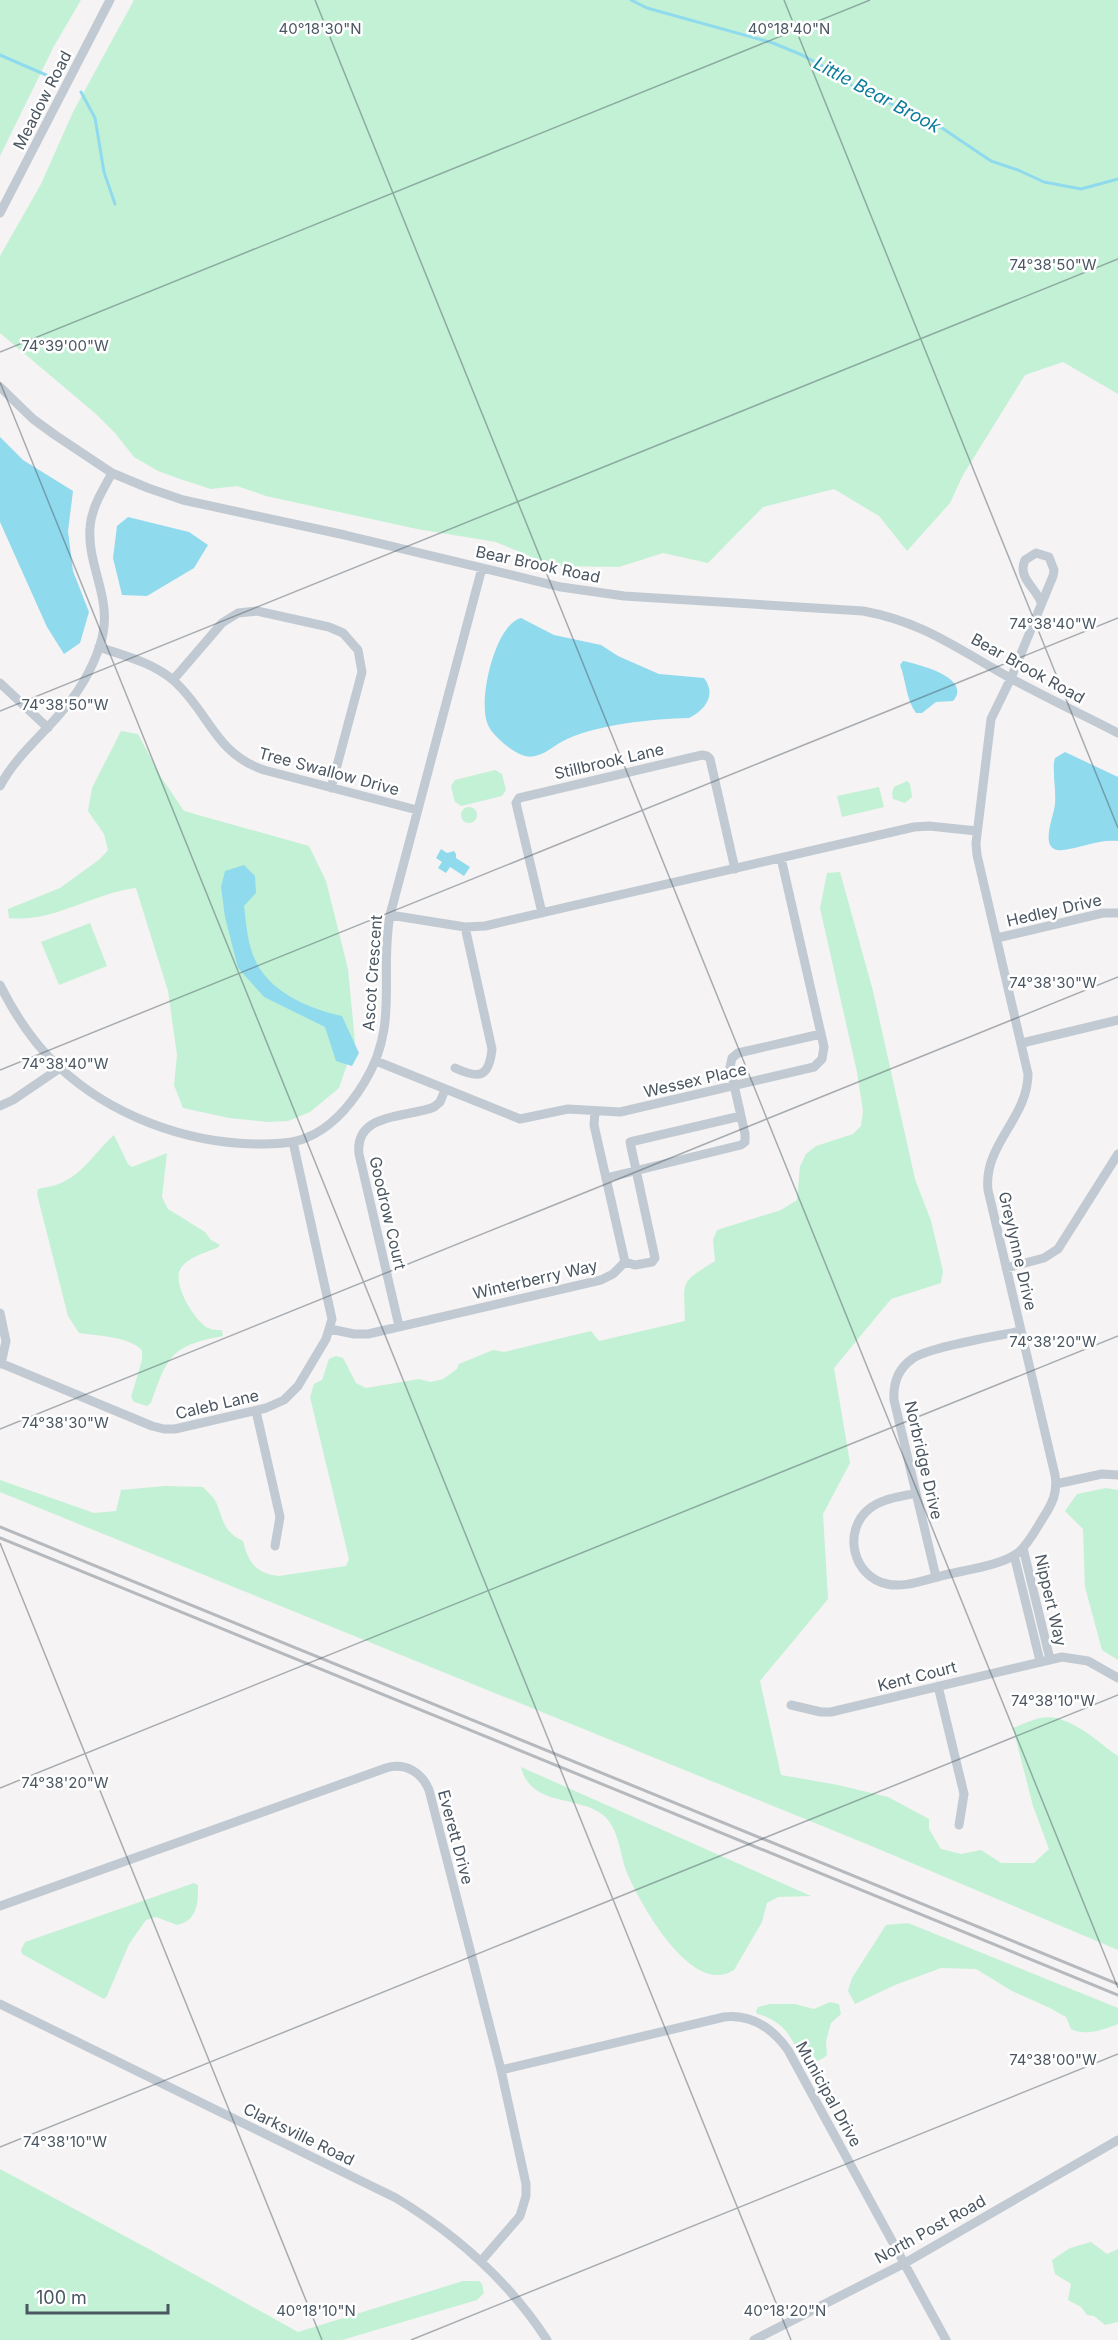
<svg xmlns="http://www.w3.org/2000/svg" width="1118" height="2340" viewBox="0 0 1118 2340" font-family="Inter,sans-serif">
<style>
.green{fill:#c3f1d5}
.water{fill:#90daee}
.lines{fill:none;stroke-linecap:round;stroke-linejoin:round}
.stream{stroke:#90daee;stroke-width:3}
.minor{stroke:#c1cad2;stroke-width:9}
.rail{stroke:#b5b8bd;stroke-width:3}
.ticks{fill:none;stroke:#4a5661;stroke-width:1.5;stroke-opacity:0.45}
.labels{text-anchor:middle;stroke-width:5;stroke-linejoin:round;paint-order:stroke}
.street-label{font-size:16px;fill:#4a5661;stroke:#fff}
.water-label{font-size:18px;font-style:italic;fill:#0c7c9b;stroke:#fff}
.ticks-label{font-size:15px;text-anchor:middle;fill:#4a5661;stroke:#fff;stroke-width:5;stroke-linejoin:round;paint-order:stroke}
</style>
<rect width="100%" height="100%" fill="#f5f3f3"/>
<path class="green" d="M0,0h81l-27,46 -54,110z
M134,0h984v394l-55,-32 -38,13 -62,100 -13,28 -43,48 -28,-35 -45,-27 -71,18 -55,56 -45,-10 -44,14 -66,-1 -57,-24 -79,-13 -151,-33 -29,-10 -26,3 -31,-10 -22,-8 -24,-14 -19,-24 -19,-19 -96,-81v-77l41,-72 32,-72z
M121,731l17,3 23,43 23,34 125,35 17,35 22,88 7,73 -16,46 -29,24 -22,9 -20,1 -39,-4 -46,-10 -9,-23 3,-30 -9,-64 -32,-103c-43,5 -83,35 -127,30l-1,-9 52,-21 40,-29 8,-9 -4,-16 -16,-23 4,-23z
M495,770l7,4 4,16 -4,6 -41,10 -6,-4 -4,-16 4,-6z
M907,781l3,3 2,13 -7,6 -12,-4 -1,-6 2,-6z
M879,787l5,20 -42,10 -5,-21z
M461 815a8 8 0 1 1 16 0a8 8 0 1 1-16 0Z
M840,872l33,119 42,188 16,42 12,50 -2,12 -50,16 -57,69 16,95 -27,51 5,85 -68,82 21,94 57,10 50,12 41,22v10l12,20 20,5 20,-4 20,13h33l15,-14 -16,-43 -20,-78c8,-3 18,-8 27,-10 28,-6 56,23 78,38v194l-249,-105 -869,-353v-12l94,33 22,-2 5,-21 44,-4 38,1c4,5 10,9 13,15 8,18 6,29 27,39 5,21 13,33 36,35l67,-10 3,-7 -39,-162 4,-13 8,-4 7,-21 7,-3 7,2 13,25 10,5 53,-9 12,3 12,-3 14,-10 2,-5 34,-14 11,2 87,-21 8,10 86,-20c-1,-42 -6,-37 30,-60l-2,-21 4,-10 64,-20 16,-10 3,-34 6,-12 10,-8 37,-12 8,-8 2,-15 -6,-39 -37,-164 7,-35z
M90,923l17,43 -48,19 -18,-43z
M114,1135l14,29 4,3 35,-14 -5,44 6,12 37,23 6,8 9,5 -3,3c-11,4 -30,10 -36,20 -10,14 13,53 27,60 4,2 9,2 14,2l1,6c-53,10 -55,20 -72,67l-4,3 -13,-4 -3,-5 11,-37v-10c-15,-14 -43,-14 -63,-17l-11,-17 -31,-122 1,-5c8,-2 16,-3 23,-6 23,-10 35,-32 53,-48z
M1106,1488l12,2v170l-16,-10 -17,-63 -2,-58 -18,-18 12,-17z
M521,1767l290,129 -33,1 -11,6 -5,19 -28,48c-42,28 -94,-67 -107,-97 -6,-15 -7,-33 -15,-47 -17,-35 -80,-13 -91,-59z
M194,1883l4,2c0,17 0,36 -21,40l-21,-8 -10,3 -17,24 -22,52 -3,3 -82,-45 -1,-4 4,-8z
M908,1923l210,85v16c-15,6 -32,12 -47,5l-5,-12 -16,-9 -38,-17 -36,-22 -35,-1 -46,17 -40,19 -7,-13 4,-13 34,-53z
M830,2002l9,2 2,10 -10,9 -5,18 1,14c-19,18 -31,-10 -41,-24 -7,-8 -19,-15 -29,-17l-1,-3 2,-4 12,-3h25l19,5z
M0,2169l147,79 151,84 165,-51h16l3,3 2,9 -7,7 -135,40h-342z
M1091,2242l16,12 11,-5v73l-13,3 -11,-9 -7,-1 -6,-8 -13,-7 3,-16 -16,-10 -3,-14 18,-12z"/>
<path class="water" d="M0,437l23,23 50,31 -5,40 5,40 16,41 -9,31 -16,11 -17,-27 -47,-105z
M128,517l61,15 19,13 -14,23 -47,28 -25,-1 -9,-37 4,-32z
M521,618l33,17 47,10 17,11 41,18 45,4c13,17 1,32 -15,40 -37,1 -88,6 -122,21 -14,6 -28,23 -45,16 -11,-4 -29,-19 -34,-30 -11,-23 7,-101 33,-107z
M903,661c15,3 70,17 50,40l-17,1 -14,11h-6c-10,-13 -10,-33 -16,-48z
M1065,752l53,25v64c-20,-2 -36,7 -55,9 -26,3 -9,-33 -8,-46 1,-14 -2,-27 -1,-42l1,-4z
M441,849l6,4 7,-2 2,3v4l14,9 -6,9 -14,-9 -4,6 -8,-5 4,-6 -6,-4z
M244,865l11,11 1,17 -12,13c2,15 3,32 8,46 12,38 54,56 90,64l17,37 -7,13 -16,-5 -11,-34 -61,-30 -26,-29 -13,-51 -4,-30 4,-16z"/>
<g class="lines">
<path class="stream" d="M631,0l16,8 126,35 29,12 28,15 15,12 97,46 49,33 27,9 26,12 37,7 37,-10
M0,55l53,23
M81,92l14,26 9,54 11,32"/>
<path class="minor" d="M0,213l110,-213
M0,387l33,32 22,16 57,38 36,15 35,12 162,35 216,52 63,9 239,15c61,11 96,39 149,68 35,19 71,36 106,54
M99,647c26,9 55,16 75,34 35,31 41,73 90,89l153,40
M173,680l49,-57 16,-10 19,-2 72,16 14,6 15,17 4,22 -31,116
M0,683l48,45
M0,786c15,-28 38,-47 58,-70 18,-20 34,-46 42,-71 15,-44 -13,-77 -10,-117 1,-20 13,-38 22,-55
M542,913l-26,-110 3,-5 183,-43 5,1 3,3 25,110
M390,915l75,12 20,-1 429,-99 15,-1 48,5
M997,938l106,-25h15
M0,985c15,30 33,58 58,81 52,49 127,77 198,78 17,0 34,0 50,-6 25,-10 44,-32 58,-55 36,-58 15,-107 26,-168l92,-347
M1022,1043l96,-23
M376,1061l144,58 48,-10 52,3 194,-45 8,-8 2,-12 -43,-189
M455,1068c24,11 34,10 37,-19l-27,-122
M0,1106l13,-6 47,-32
M606,1178l135,-33 4,-3v-8l-15,-67 2,-9 6,-5 83,-19
M625,1262l10,3 17,-3 3,-4 -25,-116 111,-26
M1006,1268l38,-10 14,-9 60,-95
M0,1313l6,28 -5,23
M399,1326l-40,-172c-5,-42 49,-36 75,-47l6,-5 5,-12
M330,1329l24,5h14l233,-54 12,-6 12,-12 -31,-137 1,-14
M0,1363l152,63 12,3h11l91,-21 18,-8 14,-14 28,-47 6,-20 -39,-177
M256,1411l24,106 -5,29
M1056,1484l46,-10 16,1
M916,1493c-15,4 -34,5 -47,16 -27,22 -16,68 18,75 17,4 37,-4 54,-8 22,-6 61,-10 78,-24 10,-9 17,-23 24,-34 9,-14 15,-25 12,-43l-67,-285c-5,-45 40,-72 40,-116l-51,-219 -1,-12 15,-124 20,-41 42,-102 1,-6 -5,-13 -13,-4 -11,7c-8,17 10,27 16,42
M1023,1548l27,111
M1014,1555l26,106
M936,1577l-42,-177c-1,-16 4,-31 18,-41 17,-12 86,-23 109,-28
M938,1686l26,108 -5,31
M791,1705l30,7h10l231,-55 26,4 30,17
M0,1906l386,-138c20,-6 36,5 43,22l72,280 25,114v12l-6,20 -38,44
M0,2004l396,194c61,37 112,82 151,142
M501,2070l223,-53c28,-3 49,12 64,33l158,290
M754,2340l151,-77 213,-123"/>
<path class="rail" d="M0,1527l1118,457
M0,1538l1118,457"/>
</g>
<path class="ticks" d="M315,0l803,1988M784,0l334,828M0,352l870,-352M0,382l791,1958M0,711l1118,-452M0,1070l1118,-452M0,1429l1118,-452M0,1543l322,797M0,1788l1118,-452M0,2147l1118,-452M411,2340l707,-286"/>
<g class="labels">
<g class="street-label">
<text transform="translate(42 100) rotate(-63)" y="6">Meadow Road</text>
<text transform="translate(538 564) rotate(12)" y="6">Bear Brook Road</text>
<text transform="translate(1028 668) rotate(29)" y="6">Bear Brook Road</text>
<text transform="translate(609 761) rotate(-13)" y="6">Stillbrook Lane</text>
<text transform="translate(329 771) rotate(15)" y="6">Tree Swallow Drive</text>
<text transform="translate(1054 910) rotate(-13)" y="6">Hedley Drive</text>
<text transform="translate(372 973) rotate(-86)" y="6">Ascot Crescent</text>
<text transform="translate(695 1080) rotate(-13)" y="6">Wessex Place</text>
<text transform="translate(388 1213) rotate(77)" y="6">Goodrow Court</text>
<text transform="translate(1018 1251) rotate(77)" y="6">Greylynne Drive</text>
<text transform="translate(535 1279) rotate(-13)" y="6">Winterberry Way</text>
<text transform="translate(217 1404) rotate(-13)" y="6">Caleb Lane</text>
<text transform="translate(924 1460) rotate(77)" y="6">Norbridge Drive</text>
<text transform="translate(1051 1600) rotate(77)" y="6">Nippert Way</text>
<text transform="translate(917 1676) rotate(-14)" y="6">Kent Court</text>
<text transform="translate(456 1837) rotate(75)" y="6">Everett Drive</text>
<text transform="translate(829 2094) rotate(61)" y="6">Municipal Drive</text>
<text transform="translate(299 2134) rotate(26)" y="6">Clarksville Road</text>
<text transform="translate(930 2229) rotate(-29)" y="6">North Post Road</text>
</g>
<g class="water-label">
<text transform="translate(877 95) rotate(28)" y="6">Little Bear Brook</text>
</g>
</g>
<g class="ticks-label">
<text x="789" y="34">40°18'40"N</text>
<text x="320" y="34">40°18'30"N</text>
<text x="1053" y="270">74°38'50"W</text>
<text x="65" y="351">74°39'00"W</text>
<text x="1053" y="629">74°38'40"W</text>
<text x="65" y="710">74°38'50"W</text>
<text x="1053" y="988">74°38'30"W</text>
<text x="65" y="1069">74°38'40"W</text>
<text x="1053" y="1347">74°38'20"W</text>
<text x="65" y="1428">74°38'30"W</text>
<text x="1053" y="1706">74°38'10"W</text>
<text x="65" y="1788">74°38'20"W</text>
<text x="1053" y="2065">74°38'00"W</text>
<text x="65" y="2147">74°38'10"W</text>
<text x="316" y="2316">40°18'10"N</text>
<text x="785" y="2316">40°18'20"N</text>
</g>
<path d="M27 2304v9h141v-9" fill="none" stroke="#4a5661" stroke-width="3"/>
<text x="36" y="2304" font-size="18" fill="#4a5661" stroke="#ffffff" stroke-width="4.5" paint-order="stroke">100 m</text>
</svg>
